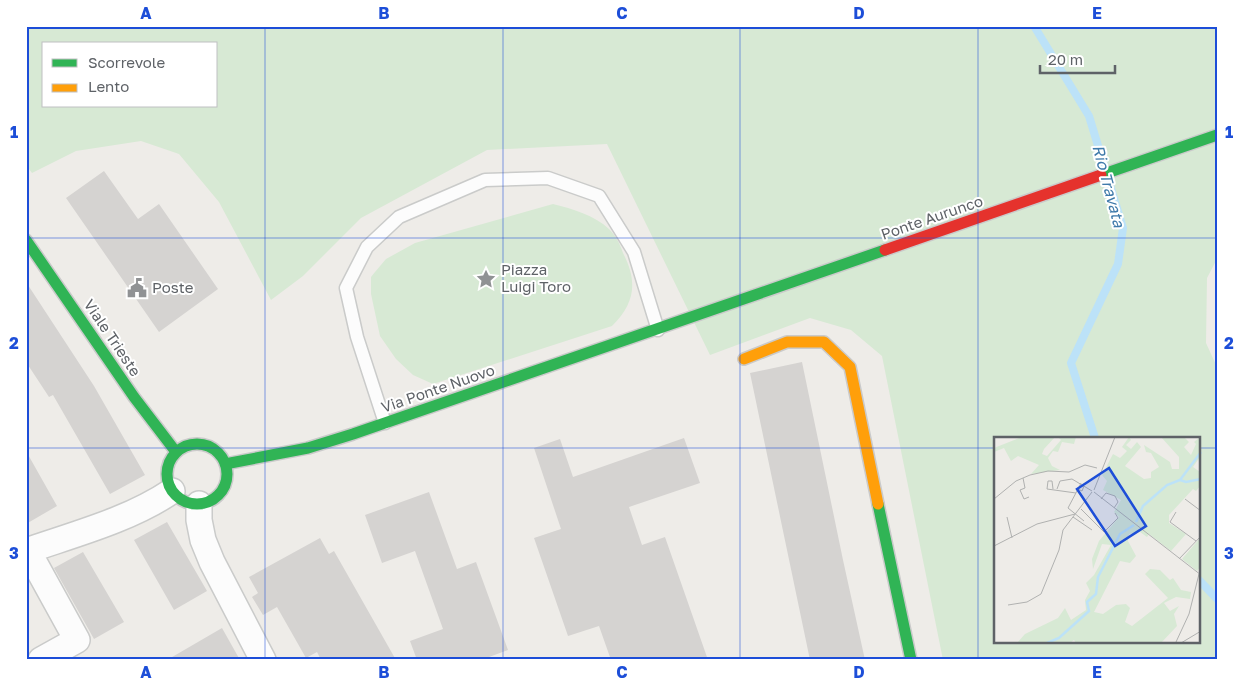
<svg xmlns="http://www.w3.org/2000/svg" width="1243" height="686" viewBox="0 0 1243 686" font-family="'Golos Text',sans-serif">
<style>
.green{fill:#d7e9d4;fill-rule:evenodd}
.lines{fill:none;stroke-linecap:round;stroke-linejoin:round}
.stream{stroke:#bce2f8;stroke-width:8}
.building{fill:#d5d3d1}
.lane-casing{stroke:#cacbca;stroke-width:15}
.street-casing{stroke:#cacbca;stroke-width:28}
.fast-casing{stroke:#cacaca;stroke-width:14}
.slow-casing{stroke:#cacaca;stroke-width:14}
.jam-casing{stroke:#cacaca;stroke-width:14}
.lane{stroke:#fcfcfc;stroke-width:12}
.street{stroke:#fcfcfc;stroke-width:25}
.fast{stroke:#30b455;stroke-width:11}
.slow{stroke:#ff9f0a;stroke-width:11}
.jam{stroke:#e5322d;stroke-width:11}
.grid{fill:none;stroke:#1d4ed8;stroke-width:1;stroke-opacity:0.55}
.labels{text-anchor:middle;stroke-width:4;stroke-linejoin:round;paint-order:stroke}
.street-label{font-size:15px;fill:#5e6267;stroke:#fff}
.poi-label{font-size:15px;fill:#5e6267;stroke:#fff;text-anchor:start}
.water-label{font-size:16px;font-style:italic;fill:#3f7aaa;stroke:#fff}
.inset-river{fill:none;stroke:#bce2f8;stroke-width:2.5}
.inset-road{fill:none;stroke:#b0b1b0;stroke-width:1}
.view{fill:#1d4ed8;fill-opacity:0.15;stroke:#1d4ed8;stroke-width:2.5}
.inset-edge{fill:none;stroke:#5e6267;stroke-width:2.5}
.neatline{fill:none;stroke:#1d4ed8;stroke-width:2}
.grid-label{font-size:16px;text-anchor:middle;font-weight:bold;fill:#1d4ed8}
</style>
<rect width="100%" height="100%" fill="#eeece8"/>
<path class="green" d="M26,26h1191v233l-10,19 -1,65 11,24v293h-274l-61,-304 -31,-26 -41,-12 -100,37 -103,-211 -120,6 -126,68 -58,58 -32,24 -52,-98 -40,-48 -38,-13 -65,10 -44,22 -6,-8zM44,44h172v62h-172zM996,438h203v204h-203z
M553,204c20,5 41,11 56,25 7,7 11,15 14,24 15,29 12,50 -11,73l-179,58 -20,-9 -17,-16 -16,-23 -9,-42v-17l4,-5 11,-13 29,-16z"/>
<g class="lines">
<path class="stream" d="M1034,26l55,90 34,112 -5,36 -47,99 24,75
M1199,580l18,19"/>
</g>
<path class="building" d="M104,171l34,48 21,-15 59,85 -59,43 -93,-134z
M26,282l68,104 51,89 -35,19 -57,-99 -4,2 -23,-35z
M802,362l41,198 22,100h-55l-60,-287z
M684,438l16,45 -71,24 13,38 23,-8 43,123h-97l-12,-34 -31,10 -34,-98 27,-9 -27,-81 26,-9 13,38z
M26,451l31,55 -31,18z
M429,492l28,77 19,-7 32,88 -27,10h-64l-7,-19 33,-12 -28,-78 -33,12 -17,-48z
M167,522l40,69 -33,19 -40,-70z
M320,538l9,16 5,-3 62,109h-75l-4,-8 -11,6 -29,-51 -14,8 -11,-18 6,-4 -9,-16z
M83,552l41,70 -30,17 -40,-71z
M222,628l18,32h-73z"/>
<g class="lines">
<defs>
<path id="lane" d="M385,423l-28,-86 -11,-49 21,-41 32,-30 86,-37 63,-2 51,18 35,56 24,78"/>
<path id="street" d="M199,504v16l4,20 9,22 51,98
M26,551c49,-17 103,-31 146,-60
M28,551l49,89 -36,20"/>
<path id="fast" d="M1101,175l116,-40
M26,240l108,157 42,55
M167 474a30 30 0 1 1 60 0a30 30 0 1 1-60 0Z
M225,464l83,-16 45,-14 532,-184
M878,504l33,156"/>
<path id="slow" d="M744,359l43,-17h37l26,25 28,137"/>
<path id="jam" d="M885,250l216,-75"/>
</defs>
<use href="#lane" class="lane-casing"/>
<use href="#street" class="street-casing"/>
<use href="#fast" class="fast-casing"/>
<use href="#slow" class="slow-casing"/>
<use href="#jam" class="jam-casing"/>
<use href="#lane" class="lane"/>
<use href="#street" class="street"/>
<use href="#fast" class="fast"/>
<use href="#slow" class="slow"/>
<use href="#jam" class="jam"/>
</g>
<path class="grid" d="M265,26v634M503,26v634M740,26v634M978,26v634M26,238h1191M26,448h970M1199,448h18"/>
<defs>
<symbol id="sight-bare" viewBox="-9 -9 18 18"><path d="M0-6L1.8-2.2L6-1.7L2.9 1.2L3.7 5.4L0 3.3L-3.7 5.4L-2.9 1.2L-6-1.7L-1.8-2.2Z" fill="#909294" stroke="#fff" stroke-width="2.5" paint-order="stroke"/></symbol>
<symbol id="civic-bare" viewBox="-9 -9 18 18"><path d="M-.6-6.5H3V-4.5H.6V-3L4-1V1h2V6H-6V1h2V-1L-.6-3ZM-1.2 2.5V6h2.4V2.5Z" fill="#909294" stroke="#fff" stroke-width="2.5" paint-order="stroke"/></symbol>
</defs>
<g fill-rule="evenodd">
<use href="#sight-bare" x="472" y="265" width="28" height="28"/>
<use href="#civic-bare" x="123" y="274" width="28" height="28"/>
</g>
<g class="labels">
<g class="street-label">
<text transform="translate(932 218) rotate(-19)" y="5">Ponte Aurunco</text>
<text transform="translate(112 338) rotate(56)" y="5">Viale Trieste</text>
<text transform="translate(438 389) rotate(-19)" y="5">Via Ponte Nuovo</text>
</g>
<g class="poi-label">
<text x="501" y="275">Piazza<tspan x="501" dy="17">Luigi Toro</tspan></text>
<text x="152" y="293">Poste</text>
</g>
<g class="water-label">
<text transform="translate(1109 186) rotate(75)" y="6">Rio Travata</text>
</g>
</g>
<g transform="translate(994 437)">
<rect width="206" height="206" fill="#eeece8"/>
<path d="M28,0h33l-11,12 -2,5 5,2 14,-16 -3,-3h18l-2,7 -12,-2 -4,10 -5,-1 -5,7 4,8 8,4 -29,4 8,-9 -21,-9 -7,5 -7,-13 -10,4v-4zM135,0l2,3 -5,5 5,4 6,-7 4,5 -16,19 19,13 7,-1v-6l8,-5 -8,-14 -5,-1 -2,-7 26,17 2,7h7v-12l-18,-20h23l5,5 -5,5 7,8 5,-11 -2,-2 6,-5v20l-7,10 7,5v14l-4,5 -3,-2 -24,26v8l17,11 -15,17 -22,-17 -2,3 -7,-5 -11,2 -1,7 8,15 -6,7 -10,-2 -26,51 9,2 13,-9 10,-1 4,4 -5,14 7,4 36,-28 -23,-24 5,-5 10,1 10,10 3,-2 8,12 10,2 -1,7 -14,-2 -12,6 6,8 9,-5 -5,8 3,12 -16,17h-85l-2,-3 -4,3h-53l8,-9 33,-16 7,-10 6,12 15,-10 -1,-10 5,-9 -4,-8 8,-8 17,-30 -9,-1 -9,25 -1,-10 7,-18 20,-24 -5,-5 7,-12 -18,-10 4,-9 -5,-6 11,-21 7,4 7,-7 -5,-4zM206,101v29l-3,4 -15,-12z" fill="#d7e9d4"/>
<path class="inset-river" d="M186,43l6,2 15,-3M142,85l7,-16 24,-21 13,-5 21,-28M53,206l12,-5 30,-27 -2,-9 9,-8 2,-17 22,-43 14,-9"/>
<path class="inset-road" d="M29,41l2,10 -5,2 4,9 5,-2M87,46l-3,6 4,2 2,-5M59,52l-1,-8h-4l-1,8 29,4M63,52l3,-8 12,-2 20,12M84,52l-10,19 16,13M100,53l21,-53M100,55l107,83M0,62l22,-18 14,-6 18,-4 21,1 16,-7 12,3M107,62l5,-6 9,3 3,6 -4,6M191,62l16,12M87,72l23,23 14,-14 -3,-5M182,75l-6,10 26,19M13,80l5,21M79,80l19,13M0,109l43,-22 38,-10M185,122l22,-23M14,168l19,-3 14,-8 18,-44 4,-20 29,-38M182,205l13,-28 10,-40M187,206l20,-12"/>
<path class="view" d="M115,31l37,58 -31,20 -38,-57z"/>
<rect width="206" height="206" class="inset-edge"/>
</g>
<rect width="1243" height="686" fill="none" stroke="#ffffff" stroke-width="55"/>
<rect x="42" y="42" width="175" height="65" fill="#ffffff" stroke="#bfc0c2"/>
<rect x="52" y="59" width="25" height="8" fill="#30b455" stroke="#bfc0c2"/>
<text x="88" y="68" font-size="15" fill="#5e6267">Scorrevole</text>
<rect x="52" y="84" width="25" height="8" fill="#ff9f0a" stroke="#bfc0c2"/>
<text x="88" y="92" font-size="15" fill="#5e6267">Lento</text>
<path d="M1040 65v8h75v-8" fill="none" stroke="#5e6267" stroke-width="2.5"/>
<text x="1048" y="65" font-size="15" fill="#5e6267" stroke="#ffffff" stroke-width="4" paint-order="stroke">20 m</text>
<rect x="28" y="28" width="1188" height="630" class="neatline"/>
<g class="grid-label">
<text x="146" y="19">A</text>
<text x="384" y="19">B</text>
<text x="622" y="19">C</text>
<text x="859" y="19">D</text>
<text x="1097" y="19">E</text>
<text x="14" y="138">1</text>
<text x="1229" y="138">1</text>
<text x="14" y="349">2</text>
<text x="1229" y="349">2</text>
<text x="14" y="559">3</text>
<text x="1229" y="559">3</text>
<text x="146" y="678">A</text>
<text x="384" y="678">B</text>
<text x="622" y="678">C</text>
<text x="859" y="678">D</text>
<text x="1097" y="678">E</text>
</g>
</svg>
